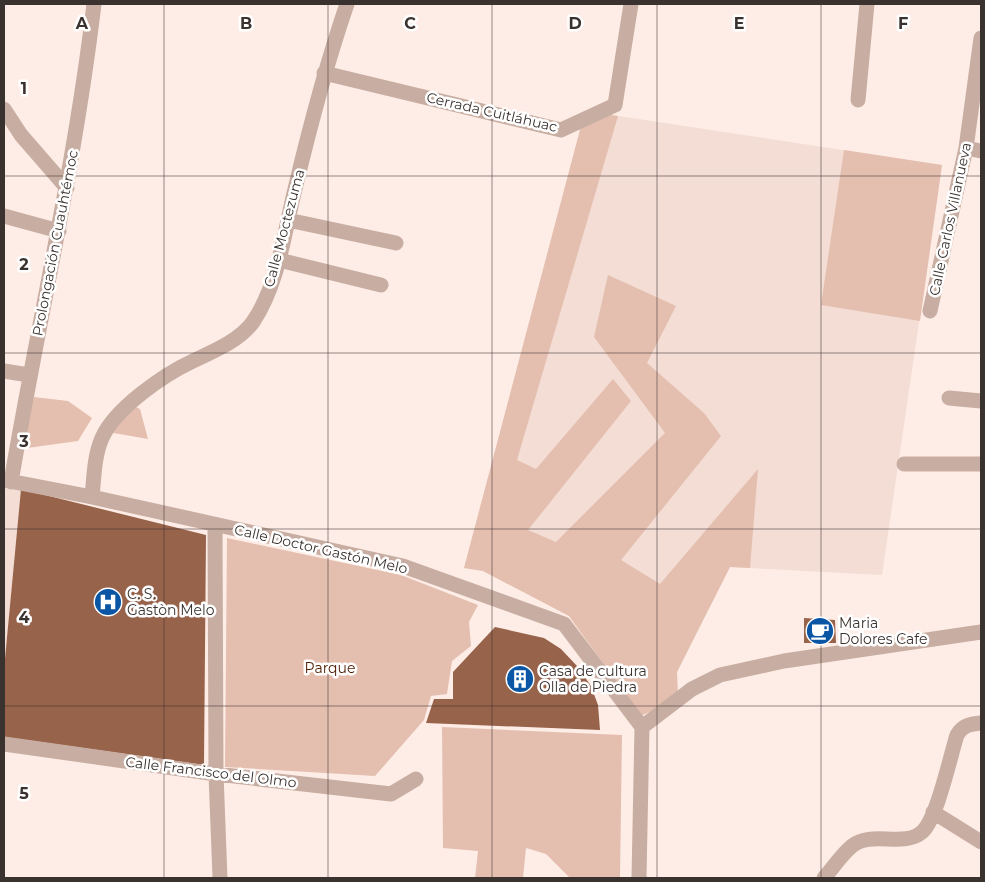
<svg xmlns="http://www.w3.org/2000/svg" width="985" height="882" viewBox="0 0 985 882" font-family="Montserrat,sans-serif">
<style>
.built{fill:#f3ddd4}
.green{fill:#e4bfaf}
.building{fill:#98634b}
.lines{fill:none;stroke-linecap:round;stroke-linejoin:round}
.minor{stroke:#c8aea2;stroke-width:15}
.grid{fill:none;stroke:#3a322f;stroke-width:1;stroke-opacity:0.55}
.labels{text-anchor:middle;stroke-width:5;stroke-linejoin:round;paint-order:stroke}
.street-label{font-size:14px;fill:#3a322f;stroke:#fff}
.poi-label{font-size:14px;fill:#3a322f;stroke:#fff;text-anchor:start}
.park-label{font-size:14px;fill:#4e1b00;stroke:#fff}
.grid-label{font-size:16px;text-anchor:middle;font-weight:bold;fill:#3a322f;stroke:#fff;stroke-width:5;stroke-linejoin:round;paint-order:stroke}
</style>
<rect width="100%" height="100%" fill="#feede6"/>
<path class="built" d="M585,111l357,54 -60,410 -152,-8 -53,105 1,26 -75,-33 -34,-49 -86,-45 -19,-3z
M4,486l17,3 -17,180z"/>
<path class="green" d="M585,111l33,5 -101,344 19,9 77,-90 18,22 -103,129 28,12 109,-109 -71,-96 14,-62 68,31 -29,57 57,50 17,23 -100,124 39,24 98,-115 -8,99 -20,-1 -53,105 1,26 -37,18 -72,-100 -86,-45 -19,-3z
M844,150l98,15 -22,156 -99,-16z
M34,397l34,4 24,17 -14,23 -58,8z
M125,402l15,7 8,30 -40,-7z
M227,538l174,37 77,30 -9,17 2,24 -19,15 -5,33 -16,2 -7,24 -49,56 -150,-9z
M442,727l180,8 -2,143h-50l-24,-24 -20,-6 -3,30h-48l3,-27 -35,-3z"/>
<path class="building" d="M21,489l185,46 -2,230 -200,-28v-68z
M804,618l31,2 1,23h-32z
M495,627l49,11 17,11 16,17 14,20 7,19 2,25 -174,-7 8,-24h19v-27z"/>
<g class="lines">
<path class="minor" d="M324,73l237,57 54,-25 16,-101
M858,100l9,-96
M4,109l17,26 46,53
M966,148l15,3
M4,216l55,15
M288,220l108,23
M279,260l102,25
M930,311l36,-163 15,-110
M4,371l25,4
M949,398l32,3
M904,464h77
M4,480l88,17 311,69 161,58 78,103 -3,151
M11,482c27,-159 64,-317 83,-478
M92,497c2,-19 2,-41 10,-59 13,-30 63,-64 91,-77 21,-10 46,-20 60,-39 26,-39 31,-89 42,-133 15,-63 31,-124 52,-185
M215,526l1,248 4,104
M642,727l50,-38 28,-14 64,-14 197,-29
M4,744l212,30 175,20 25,-15
M933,812l48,30
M824,878c9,-10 17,-23 28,-32 19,-16 52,2 70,-14 15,-13 28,-75 35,-97 6,-10 13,-11 24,-12"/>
</g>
<path class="grid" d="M164,4v874M328,4v874M492,4v874M657,4v874M821,4v874M4,176h977M4,353h977M4,529h977M4,706h977"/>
<defs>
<symbol id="hospital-disc" viewBox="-11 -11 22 22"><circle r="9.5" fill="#0a56a5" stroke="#fff"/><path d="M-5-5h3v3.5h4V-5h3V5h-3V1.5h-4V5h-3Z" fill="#fff"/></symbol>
<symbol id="cafe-disc" viewBox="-11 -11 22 22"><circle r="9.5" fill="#0a56a5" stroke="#fff"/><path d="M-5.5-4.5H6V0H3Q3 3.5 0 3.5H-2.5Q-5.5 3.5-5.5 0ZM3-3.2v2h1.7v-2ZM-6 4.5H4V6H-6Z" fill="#fff"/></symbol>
<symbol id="building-disc" viewBox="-11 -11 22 22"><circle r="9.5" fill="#0a56a5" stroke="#fff"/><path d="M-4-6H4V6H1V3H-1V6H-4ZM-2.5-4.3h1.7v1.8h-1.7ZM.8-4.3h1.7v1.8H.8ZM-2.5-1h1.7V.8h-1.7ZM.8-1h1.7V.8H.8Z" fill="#fff"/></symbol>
</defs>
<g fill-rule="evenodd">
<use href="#hospital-disc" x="92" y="586" width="32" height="32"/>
<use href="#cafe-disc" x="804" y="615" width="32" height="32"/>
<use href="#building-disc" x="504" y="663" width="32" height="32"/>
</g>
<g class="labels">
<g class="street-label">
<text transform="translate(492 112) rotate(13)" y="5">Cerrada Cuitláhuac</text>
<text transform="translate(950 219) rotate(-78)" y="5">Calle Carlos Villanueva</text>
<text transform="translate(284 228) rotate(-75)" y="5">Calle Moctezuma</text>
<text transform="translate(55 243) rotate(-79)" y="5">Prolongación Cuauhtémoc</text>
<text transform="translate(321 549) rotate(13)" y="5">Calle Doctor Gastón Melo</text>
<text transform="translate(211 772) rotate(7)" y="5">Calle Francisco del Olmo</text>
</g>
<g class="poi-label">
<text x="127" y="599">C. S.<tspan x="127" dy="16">Gastòn Melo</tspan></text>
<text x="839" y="628">Maria<tspan x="839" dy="16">Dolores Cafe</tspan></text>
<text x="539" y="676">Casa de cultura<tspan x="539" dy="16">Olla de Piedra</tspan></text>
</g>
<g class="park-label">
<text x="330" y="673">Parque</text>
</g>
</g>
<g class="grid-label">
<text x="82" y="29">A</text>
<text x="246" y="29">B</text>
<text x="410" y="29">C</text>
<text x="575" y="29">D</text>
<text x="739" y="29">E</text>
<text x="903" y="29">F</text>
<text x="24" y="94">1</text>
<text x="24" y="270">2</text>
<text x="24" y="447">3</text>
<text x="24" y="623">4</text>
<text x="24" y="799">5</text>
</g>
<rect width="985" height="882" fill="none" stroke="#3a322f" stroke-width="10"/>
</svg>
